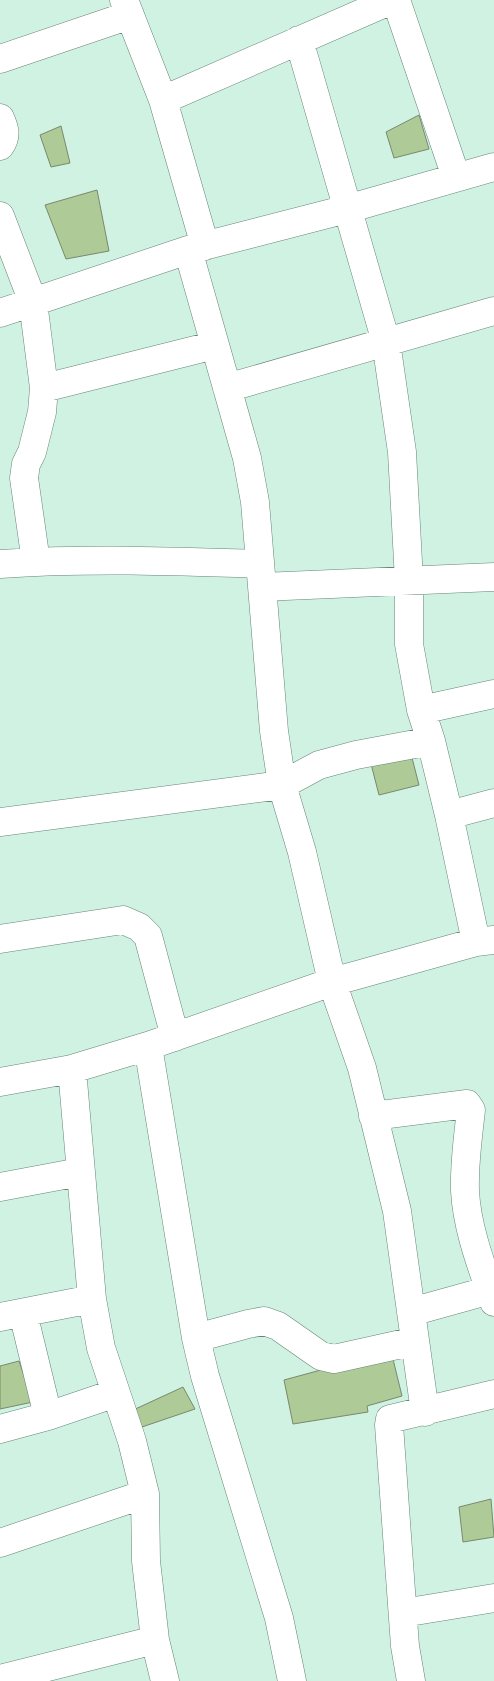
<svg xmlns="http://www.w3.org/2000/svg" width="494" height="1681" viewBox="0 0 494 1681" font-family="'IBM Plex Serif',serif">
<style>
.building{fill:#aeca97;stroke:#79886e}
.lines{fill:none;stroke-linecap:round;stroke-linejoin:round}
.street-casing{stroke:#668577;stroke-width:29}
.street{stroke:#fff;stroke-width:28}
</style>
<rect width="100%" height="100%" fill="#d0f2e2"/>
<path class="building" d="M419,115l10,34 -35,9 -8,-26z
M61,126l9,37 -19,4 -11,-32z
M97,190l12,61 -43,8 -21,-54z
M410,750l9,35 -40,10 -9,-35z
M391,1351l11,45 -35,10 1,6 -75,12 -9,-44z
M19,1361l14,41 -33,7v-43z
M183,1387l12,22 -59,20 -5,-18z
M491,1499l3,38 -31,5 -4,-35z"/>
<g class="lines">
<defs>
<path id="street" d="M124,0l39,100 42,146
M396,0l60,177
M299,40l87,302 16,110 7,128v64l12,66 10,31 18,74 27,127
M0,59l130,-44
M163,100l229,-100
M0,118c5,11 7,18 0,28
M0,216l33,86 11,86 -2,24 -10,40 -6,12 -2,14 12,84
M188,250l59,208 8,44 19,229 8,54 20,67 30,130 30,86 35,143 28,201
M0,313l188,-63 159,-41 147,-42
M44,388l171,-43
M227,388l267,-77
M0,564c86,-6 174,-3 260,0
M262,587l232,-10
M421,710l73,-16
M449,815l45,-12
M0,822l282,-37 37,-20 37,-10 75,-14
M0,939l123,-19 16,7 9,9 27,101
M148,1046l48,292 9,38 74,242 13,63
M72,1069l20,230 9,49 31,93 13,53 1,67 9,79 10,41
M0,1082l72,-13 76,-23 184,-64 144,-40 18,-2
M373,1116l94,-12 4,6c-3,27 -7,54 -6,81 2,38 17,76 29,111
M0,1187l80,-15
M411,1312l83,-23
M23,1313l25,103
M0,1317l92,-18
M196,1338l52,-14 16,-3 14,5 43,30 13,3 81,-18
M0,1429l48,-13 68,-23
M0,1543l145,-49
M403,1613l91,-15
M0,1679l155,-39
M411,1681l-6,-35 -16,-221 1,-6 104,-25"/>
</defs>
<use href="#street" class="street-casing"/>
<use href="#street" class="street"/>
</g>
</svg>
